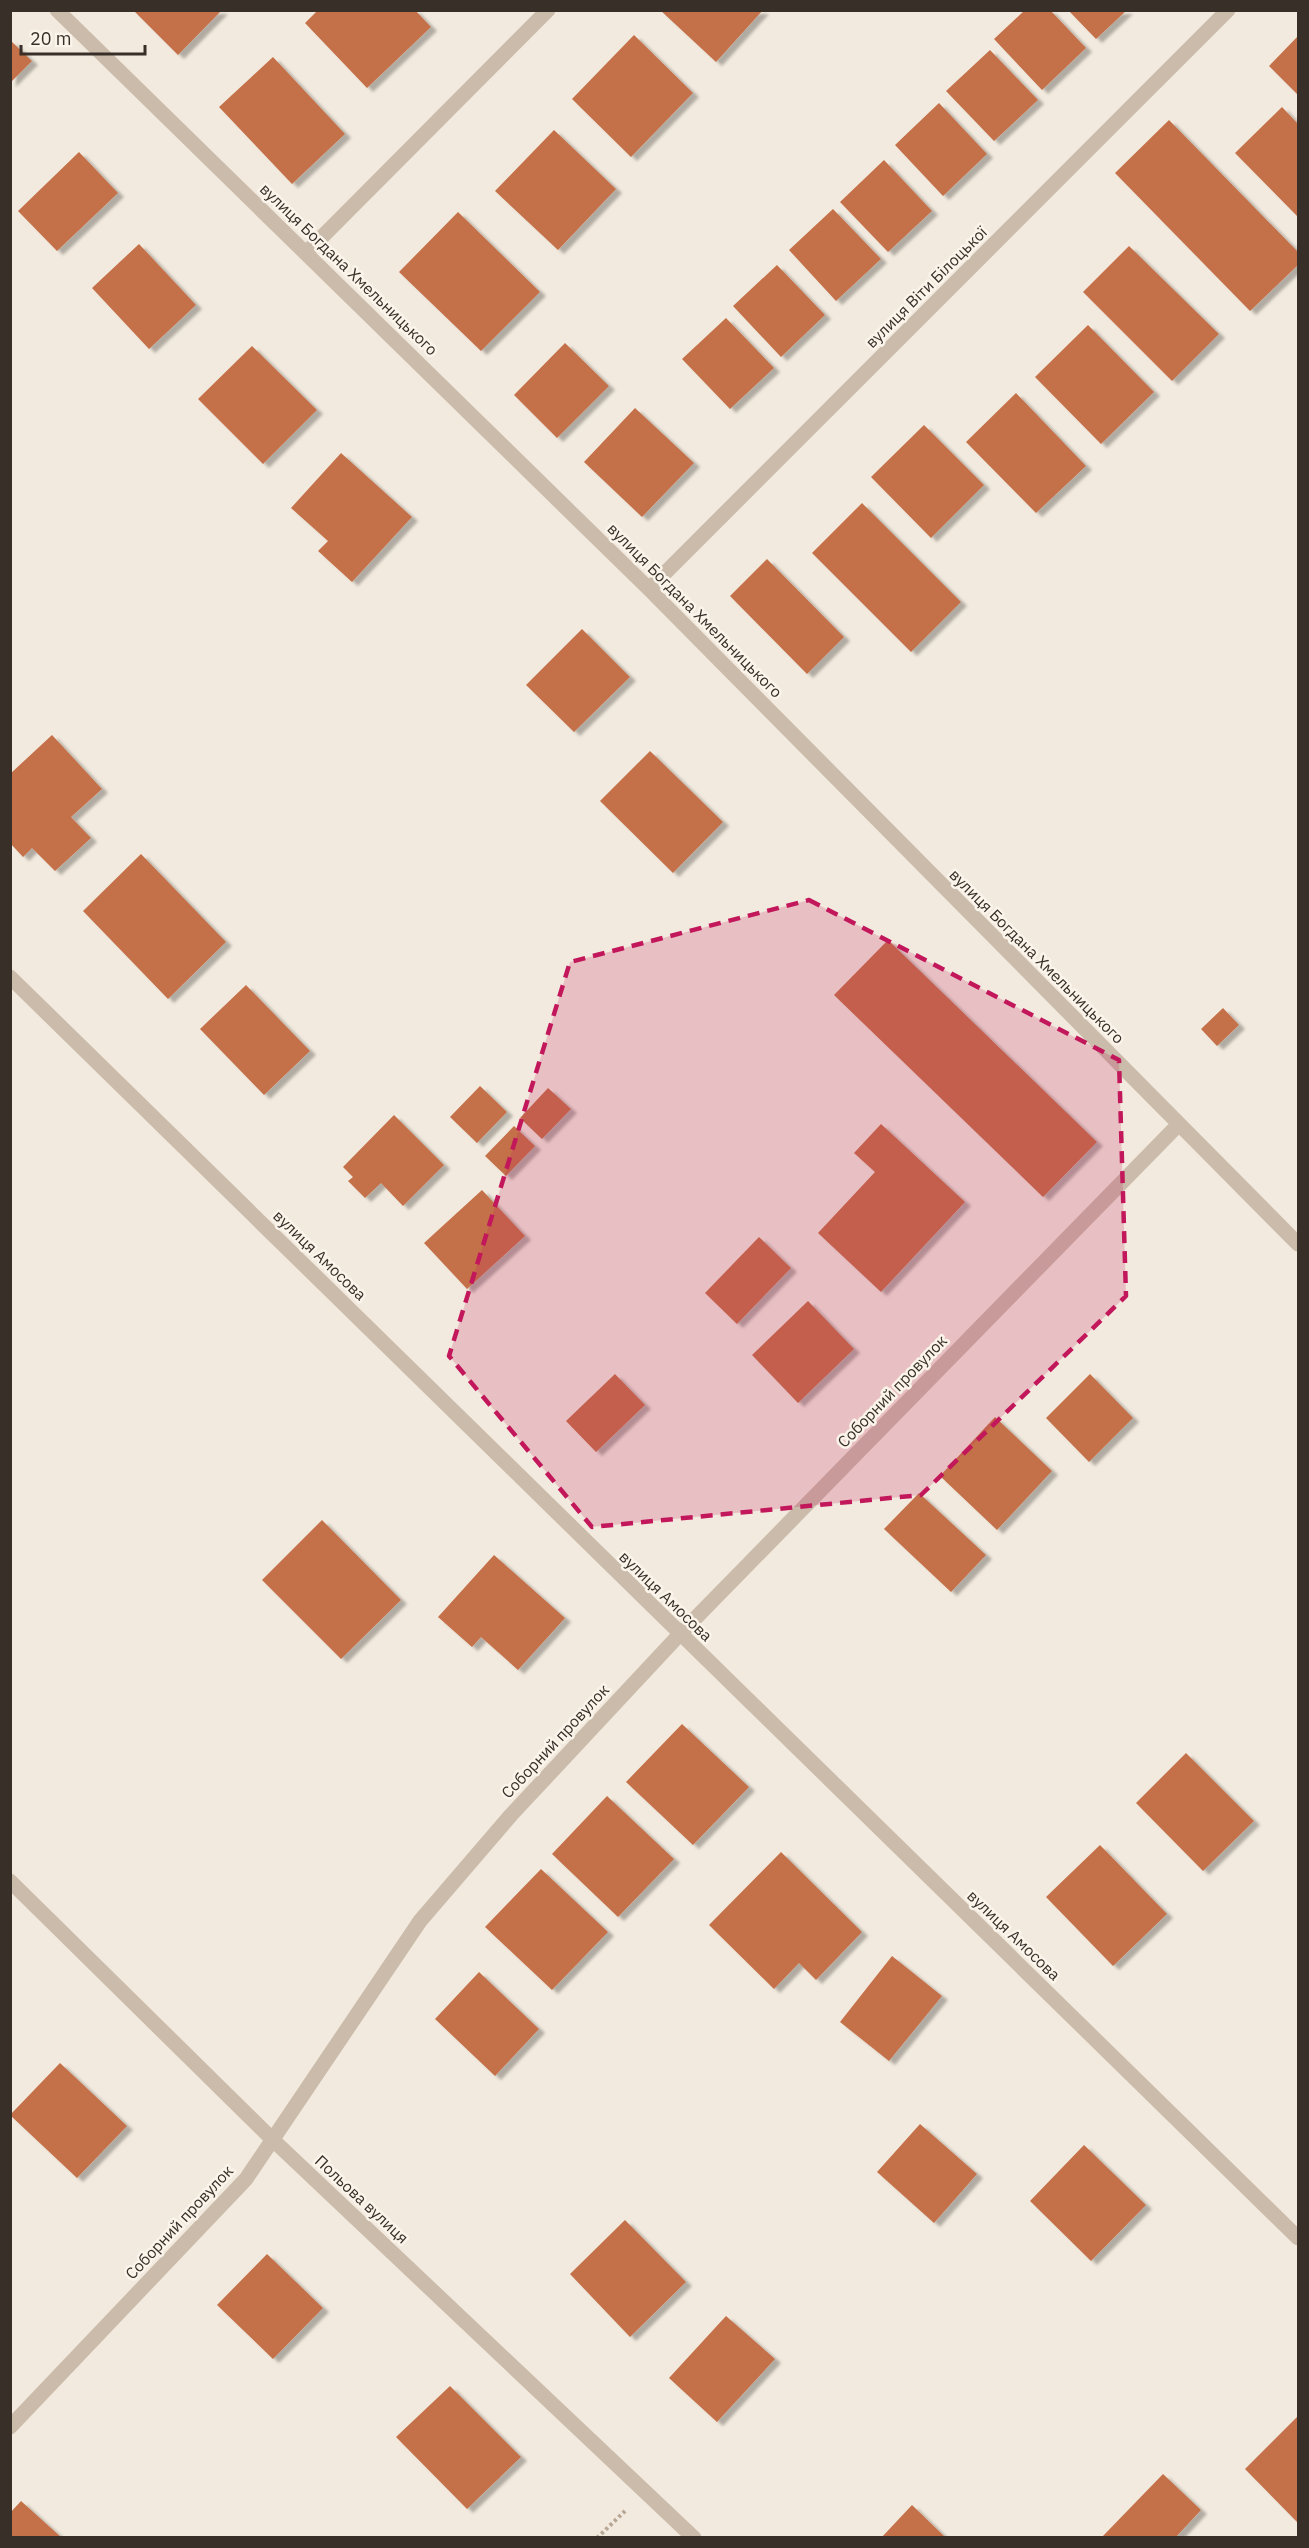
<svg xmlns="http://www.w3.org/2000/svg" width="1309" height="2548" viewBox="0 0 1309 2548" font-family="'IBM Plex Sans',sans-serif">
<style>
.building{fill:#c4714a;filter:url(#shadow)}
.lines{fill:none;stroke-linecap:round;stroke-linejoin:round}
.path{stroke:#b7a694;stroke-width:4;stroke-dasharray:3 3;stroke-linecap:butt}
.street{stroke:#cbbbaa;stroke-width:15}
.marked{fill:#c2185b;fill-opacity:0.2;stroke:#c2185b;stroke-width:4.5;stroke-dasharray:12 8;stroke-linejoin:round}
.labels{text-anchor:middle;stroke-width:5;stroke-linejoin:round;paint-order:stroke}
.street-label{font-size:16px;fill:#382f29;stroke:#faf4eb}
</style>
<defs>
<filter id="shadow"><feDropShadow dx="6" dy="4" stdDeviation="1.5" flood-color="#0004"/></filter>
</defs>
<rect width="100%" height="100%" fill="#f2eade"/>
<path class="building" d="M133,10h89l-44,45z
M318,10h97l16,17 -64,61 -62,-65z
M660,10h103l-47,52z
M1025,10h25l36,38 -44,42 -48,-51z
M1068,10h59l-31,29z
M634,35l59,58 -62,64 -59,-58z
M1298,36v59l-29,-29z
M10,40l22,21 -22,22z
M990,50l48,50 -44,41 -48,-50z
M273,57l72,77 -53,50 -73,-77z
M939,103l48,51 -44,42 -48,-51z
M1282,107l16,17v93l-63,-64z
M1169,120l129,132v13l-48,46 -135,-138z
M554,130l62,59 -58,61 -63,-59z
M79,152l39,41 -61,58 -39,-40z
M884,160l48,51 -44,41 -48,-50z
M833,209l48,50 -45,42 -47,-51z
M458,212l82,80 -59,59 -82,-79z
M139,244l57,61 -47,44 -57,-61z
M1129,246l90,88 -47,47 -89,-89z
M777,265l48,50 -44,42 -48,-51z
M726,318l48,50 -44,41 -48,-50z
M1088,325l66,67 -53,52 -66,-67z
M565,343l44,43 -52,52 -43,-43z
M252,346l65,64 -54,54 -65,-65z
M1016,393l70,73 -50,47 -70,-71z
M635,408l59,55 -52,54 -58,-55z
M924,425l60,60 -53,53 -60,-61z
M341,453l71,64 -60,65 -34,-31 10,-10 -37,-33z
M862,503l99,99 -50,50 -99,-99z
M767,559l77,78 -37,37 -77,-78z
M582,629l48,48 -56,55 -48,-47z
M52,735l50,54 -31,28 20,21 -36,33 -23,-23 -9,9 -13,-14v-69z
M650,751l73,71 -50,51 -73,-72z
M141,854l85,88 -58,57 -85,-88z
M888,940l209,202 -54,55 -209,-202z
M246,985l64,66 -46,44 -64,-66z
M1223,1008l16,17 -22,21 -16,-17z
M480,1086l27,26 -30,31 -27,-26z
M548,1088l23,21 -29,30 -22,-21z
M394,1115l50,50 -41,41 -22,-23 -16,15 -17,-17 5,-4 -10,-10z
M881,1124l84,78 -84,90 -63,-59 57,-61 -21,-19z
M514,1126l21,20 -29,30 -21,-20z
M482,1190l43,46 -58,53 -43,-46z
M759,1237l32,31 -54,56 -32,-31z
M808,1301l46,48 -56,54 -46,-48z
M615,1374l30,31 -49,47 -30,-31z
M1090,1374l43,44 -44,44 -43,-44z
M995,1417l57,54 -55,59 -57,-54z
M919,1493l67,62 -35,37 -67,-63z
M322,1520l79,80 -60,59 -79,-79z
M494,1555l71,63 -47,52 -37,-33 -9,10 -34,-30z
M682,1724l67,63 -56,58 -67,-63z
M1186,1753l68,68 -51,50 -67,-68z
M607,1796l67,63 -56,58 -66,-63z
M1100,1845l67,69 -54,52 -67,-69z
M781,1852l81,80 -46,48 -17,-17 -25,26 -65,-64z
M541,1869l67,63 -56,58 -67,-63z
M892,1956l50,40 -53,65 -49,-39z
M479,1972l60,57 -44,47 -60,-57z
M60,2063l67,63 -50,52 -67,-63z
M920,2124l57,50 -43,49 -57,-51z
M1084,2145l62,60 -55,56 -61,-60z
M625,2220l61,62 -56,55 -60,-63z
M267,2254l56,54 -50,51 -56,-54z
M726,2316l49,43 -58,63 -48,-44z
M450,2386l71,71 -54,52 -71,-72z
M1298,2416v107l-53,-54z
M1163,2474l38,36 -26,28h-74z
M21,2501l41,37h-52v-25z
M912,2505l34,33h-65z"/>
<g class="lines">
<path class="path" d="M597,2538l28,-27"/>
<path class="street" d="M57,10l592,579 649,655
M307,252l241,-242
M649,589l579,-579
M10,977l1288,1261
M10,1881l262,258 422,399
M10,2427l236,-248 174,-258 91,-106 169,-181 499,-510"/>
</g>
<path class="marked" d="M809,900l310,160 7,236 -205,199 -329,32 -143,-171 121,-394z"/>
<g class="labels">
<g class="street-label">
<text transform="translate(349 269) rotate(44)" y="6">вулиця Богдана Хмельницького</text>
<text transform="translate(926 287) rotate(-45)" y="6">вулиця Віти Білоцької</text>
<text transform="translate(695 610) rotate(45)" y="6">вулиця Богдана Хмельницького</text>
<text transform="translate(1037 956) rotate(45)" y="6">вулиця Богдана Хмельницького</text>
<text transform="translate(320 1255) rotate(44)" y="6">вулиця Амосова</text>
<text transform="translate(892 1391) rotate(-46)" y="6">Соборний провулок</text>
<text transform="translate(666 1596) rotate(44)" y="6">вулиця Амосова</text>
<text transform="translate(555 1741) rotate(-47)" y="6">Соборний провулок</text>
<text transform="translate(1014 1935) rotate(44)" y="6">вулиця Амосова</text>
<text transform="translate(362 2199) rotate(43)" y="6">Польова вулиця</text>
<text transform="translate(179 2222) rotate(-47)" y="6">Соборний провулок</text>
</g>
</g>
<rect width="1309" height="2548" fill="none" stroke="#382f29" stroke-width="24"/>
<path d="M21 45v9h124v-9" fill="none" stroke="#382f29" stroke-width="3"/>
<text x="30" y="45" font-size="18" fill="#382f29" stroke="#faf4eb" stroke-width="4.5" paint-order="stroke">20 m</text>
</svg>
